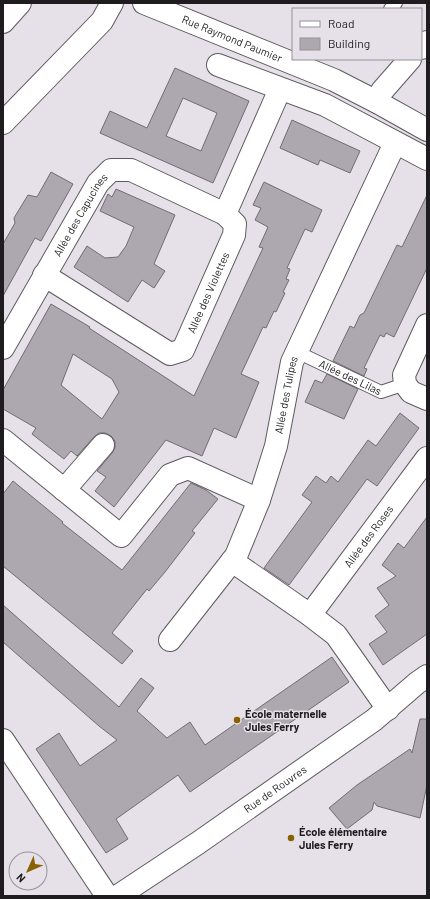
<svg xmlns="http://www.w3.org/2000/svg" width="430" height="899" viewBox="0 0 430 899" font-family="Barlow,sans-serif">
<style>
.building{fill:#ada8b0;stroke:#706c72;fill-rule:evenodd}
.lines{fill:none;stroke-linecap:round;stroke-linejoin:round}
.lane-casing{stroke:#5e5a60;stroke-width:14}
.street-casing{stroke:#5e5a60;stroke-width:24}
.primary-casing{stroke:#5e5a60;stroke-width:24}
.lane{stroke:#fff;stroke-width:12}
.street{stroke:#fff;stroke-width:22}
.primary{stroke:#fff;stroke-width:22}
.poi-dot{fill:#8a6101;stroke:#e6e1e9;stroke-width:1.5}
.labels{text-anchor:middle;stroke-width:3;stroke-linejoin:round;paint-order:stroke}
.street-label{font-size:11px;fill:#1e1c1f;stroke:#e6e1e9}
.poi-label{font-size:11px;font-weight:bold;fill:#1e1c1f;stroke:#e6e1e9;text-anchor:start}
</style>
<rect width="100%" height="100%" fill="#e6e1e9"/>
<path class="building" d="M175,68l74,33 -36,82 -113,-50 10,-22 37,17zM183,98l34,15 -16,38 -35,-15z
M292,120l68,31 -10,22 -30,-13 -2,5 -38,-17z
M51,172l22,12 -32,57 -6,-3 -32,58v-52l12,-21 -1,-5 14,-23 9,2z
M264,182l58,28 -10,22 -7,-3 -18,39 3,1 -4,10 3,1 -6,12 2,1 -9,19 -2,-1 -8,17 -3,-1 -22,47 18,8 -23,56 -22,-10 -12,28 -36,-16 -52,67 -19,-16 11,-14 -9,-6 15,-18 3,-5v-7l-4,-5 -6,-3h-6l-5,4 -17,19 -6,-5 -7,8 -32,-25 4,-6 -33,-19v-19l48,-86 39,23 -1,1 105,68 69,-148 -4,-1 9,-20 -13,-7 6,-12 -8,-3zM73,354l39,25 7,13 -17,27 -41,-34z
M116,189l59,26 -21,49 11,7 -11,17 -12,-8 -14,22 -54,-35 13,-21 18,12 13,-1 8,-11 8,-19 -34,-16 8,-17 4,3z
M427,195v73l-33,69 -8,-4 -2,4 -4,-2 -16,33 3,1 -3,7 -31,-15 17,-35 4,2 6,-13 4,-2 33,-68 5,2z
M327,374l31,15 -14,30 -39,-17 10,-22 7,3z
M400,413l19,15 -42,58 -10,-7 -78,106 -25,-17 48,-66 -10,-7 14,-19 10,7 5,-7 7,6 30,-42 8,6z
M13,481l50,41 -1,1 60,47 69,-87 15,7 12,9 -26,32 3,2 -30,39 -16,19 -2,-2 -35,44 21,18 -11,13 -119,-98v-72z
M427,517v117l-44,31 -14,-21 18,-12 -12,-16 14,-11 -12,-17 19,-12 -14,-11 16,-22 6,5z
M3,605l116,102 22,-29 13,10 -17,23 30,27 23,-16 15,23 127,-88 17,25 -159,110 -12,-17 -62,44 12,20 -22,14 -70,-104 23,-16 21,33 37,-26 -18,-14 -96,-84z
M420,719h7v66l-7,33 -43,-12 -3,-4 -2,8 -25,19 -18,-21 28,-23 53,-36 2,4z"/>
<g class="lines">
<defs>
<g id="lane">
<path d="M390,9l6,-6"/>
<path id="s1" d="M297,352l84,40 24,-8"/>
</g>
<g id="street">
<path id="s2" d="M144,3l190,77 43,22 50,28"/>
<path d="M421,48l6,-6"/>
<path d="M218,65l107,40 102,54"/>
<path d="M377,102l5,-11 28,-32"/>
<path d="M3,123l99,-102 10,-18"/>
<path id="s3" d="M44,275l126,79 13,-4 51,-115 1,-11 -10,-10 55,-125"/>
<path d="M427,325l-23,50 1,9 6,8 16,7"/>
<path id="s4" d="M3,348l95,-165 13,-13h20l94,44"/>
<path d="M3,440l118,96 49,-61 18,-7 71,32"/>
<path d="M64,490l39,-45"/>
<path d="M232,561l78,54 26,20 52,74"/>
<path id="s5" d="M310,615l117,-157"/>
<path id="s6" d="M170,640l66,-84 23,-56 17,-54 16,-84 103,-219"/>
<path d="M3,740l104,156"/>
<path id="s7" d="M118,896l80,-53 176,-123 43,-37 10,-7"/>
</g>
<path id="primary" d="M3,22l17,-19"/>
</defs>
<use href="#lane" class="lane-casing"/>
<use href="#street" class="street-casing"/>
<use href="#primary" class="primary-casing"/>
<use href="#lane" class="lane"/>
<use href="#street" class="street"/>
<use href="#primary" class="primary"/>
</g>
<g class="poi-dot">
<circle cx="237" cy="720" r="4"/>
<circle cx="291" cy="838" r="4"/>
</g>
<g class="labels">
<g class="street-label">
<text dy="4" stroke="none"><textPath href="#s2" startOffset="95">Rue Raymond Paumier</textPath></text>
<text dy="4" stroke="none"><textPath href="#s4" startOffset="154">Allée des Capucines</textPath></text>
<text dy="4" stroke="none"><textPath href="#s3" startOffset="225">Allée des Violettes</textPath></text>
<text dy="4" stroke="none"><textPath href="#s1" startOffset="59">Allée des Lilas</textPath></text>
<text dy="4" stroke="none"><textPath href="#s6" startOffset="276">Allée des Tulipes</textPath></text>
<text dy="4" stroke="none"><textPath href="#s5" startOffset="98">Allée des Roses</textPath></text>
<text dy="4" stroke="none"><textPath href="#s7" startOffset="190">Rue de Rouvres</textPath></text>
</g>
<g class="poi-label">
<text x="245" y="718">École maternelle<tspan x="245" dy="13">Jules Ferry</tspan></text>
<text x="299" y="836">École élémentaire<tspan x="299" dy="13">Jules Ferry</tspan></text>
</g>
</g>
<rect width="430" height="899" fill="none" stroke="#1e1c1f" stroke-width="8"/>
<rect x="292" y="8" width="130" height="52" fill="#e6e1e9" stroke="#969298"/>
<rect x="300" y="21" width="20" height="6" fill="#ffffff" stroke="#969298"/>
<text x="328" y="28" font-size="12" fill="#1e1c1f">Road</text>
<rect x="300" y="38" width="20" height="12" fill="#ada8b0" stroke="#969298"/>
<text x="328" y="48" font-size="12" fill="#1e1c1f">Building</text>
<g transform="translate(28 871) rotate(225)"><circle r="19" fill="#e6e1e9" stroke="#969298"/>
<path d="M0-3L7 15L0 10L-7 15Z" fill="#8a6101"/>
<text y="-6" font-size="11" font-weight="bold" text-anchor="middle" fill="#1e1c1f">N</text>
</g>
</svg>
